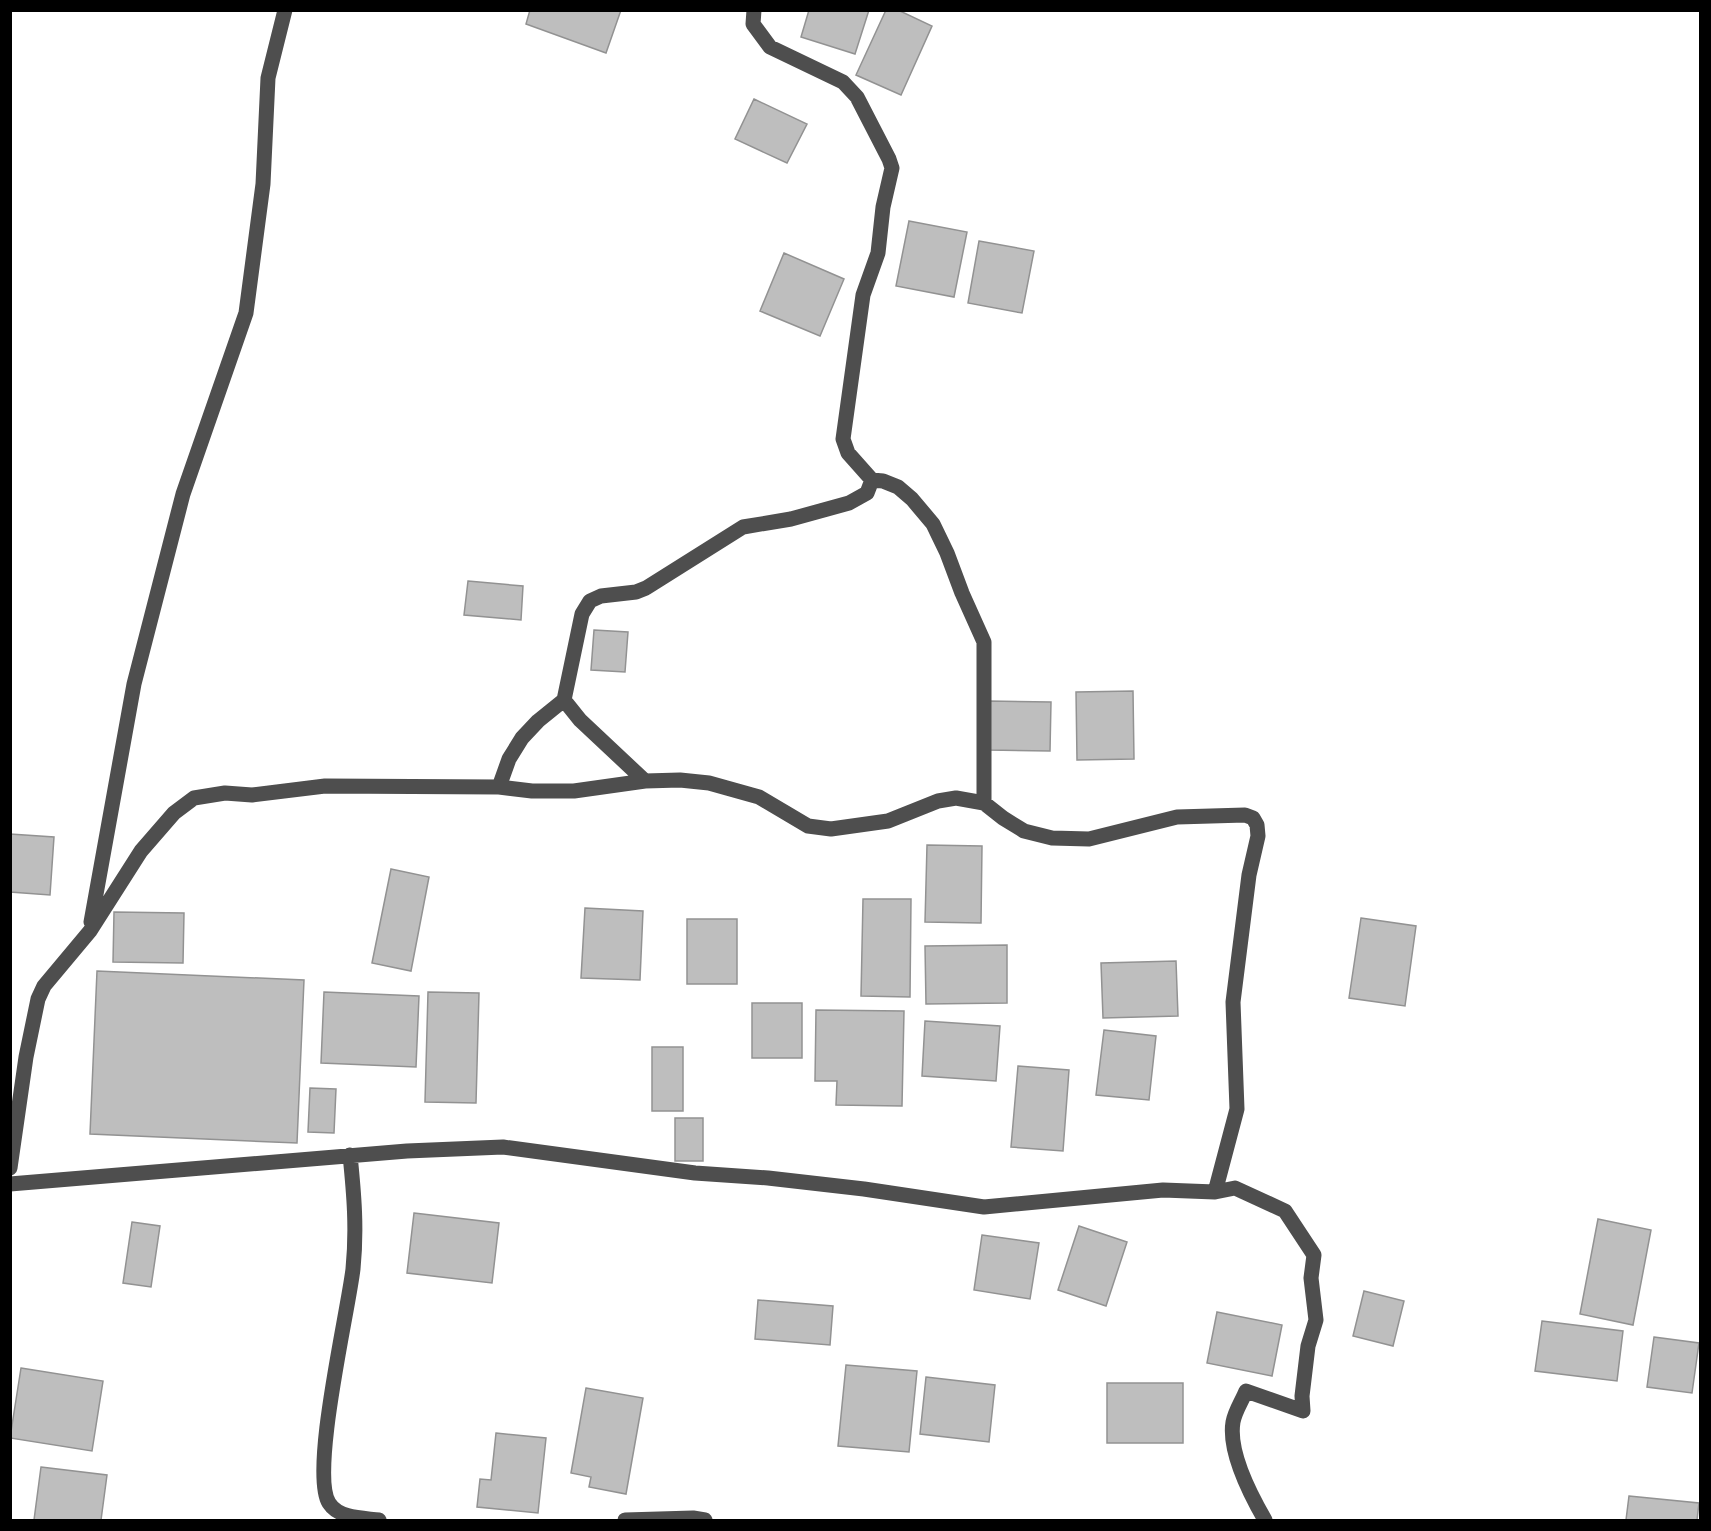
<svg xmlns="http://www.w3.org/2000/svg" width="1711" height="1531" viewBox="0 0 1711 1531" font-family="Barlow,sans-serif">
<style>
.building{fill:#bebebe;stroke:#929292;stroke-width:1.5}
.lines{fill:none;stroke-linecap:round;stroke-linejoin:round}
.minor{stroke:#4e4e4e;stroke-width:15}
</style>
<rect width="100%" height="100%" fill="#fff"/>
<path class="building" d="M530,10h91l-15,43 -80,-29z
M809,10h60l-14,44 -54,-17z
M886,10h12l34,16 -31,69 -45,-20z
M754,99l53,25 -20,39 -52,-24z
M909,221l58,11 -13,65 -58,-11z
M979,241l55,10 -12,62 -54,-10z
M784,253l60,26 -24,57 -60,-25z
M468,581l55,5 -2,34 -57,-5z
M594,630l34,2 -3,40 -34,-2z
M1133,691l1,68 -57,1 -1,-68z
M989,701l62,1 -1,49 -62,-1z
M10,834l44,3 -4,58 -40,-3z
M927,845l55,1 -1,77 -56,-1z
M391,869l38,8 -18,94 -39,-8z
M863,899h48l-1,98 -49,-1z
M585,908l58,3 -3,69 -59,-2z
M114,912l70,1 -1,50 -70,-1z
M1361,918l55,8 -11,80 -56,-8z
M687,919h50v65h-50z
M1007,945v58l-81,1 -1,-58z
M1176,961l2,55 -75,2 -2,-55z
M97,971l207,9 -7,163 -207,-9z
M324,992l95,4 -3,71 -95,-4z
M428,992l51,1 -3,110 -51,-1z
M752,1003h50v55h-50z
M816,1010l88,1 -2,95 -66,-1 1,-24h-22z
M925,1021l75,5 -4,55 -74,-5z
M1104,1030l52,6 -7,64 -53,-5z
M652,1047h31v64h-31z
M1018,1066l51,4 -6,81 -52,-4z
M310,1088l26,1 -2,44 -26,-1z
M675,1118h28v43h-28z
M414,1213l85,10 -7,60 -85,-10z
M1598,1219l53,11 -18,95 -53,-11z
M132,1222l28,4 -9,61 -28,-4z
M1079,1226l48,16 -21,64 -48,-16z
M982,1235l57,8 -9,56 -56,-9z
M1364,1291l40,10 -11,45 -40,-10z
M758,1300l75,6 -3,39 -75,-6z
M1217,1312l65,13 -10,51 -65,-13z
M1542,1321l81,10 -6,50 -82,-10z
M1654,1337l45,6 -7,50 -45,-6z
M846,1365l71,6 -8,81 -71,-6z
M21,1368l82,13 -11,70 -82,-13z
M926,1377l69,8 -6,57 -69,-8z
M1107,1383h76v60h-76z
M586,1388l57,10 -17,96 -37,-7 2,-10 -20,-4z
M496,1433l50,5 -8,75 -61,-6 3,-28 11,1z
M41,1467l66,8 -6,45h-67z
M1629,1496l70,7 -2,17h-71z"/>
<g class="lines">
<path class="minor" d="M754,10l-1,14 17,23 73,35 14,15 32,62 3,9 -9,39 -5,46 -15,42 -20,144 5,14 24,27 11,1 15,6 14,12 21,25 14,29 15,40 22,49v161
M564,700l16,20 65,61
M499,787l10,-28 13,-21 16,-17 26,-21 18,-86 8,-13 11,-5 35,-4 10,-4 97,-61 48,-8 58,-16 18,-10 5,-13
M91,922l43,-238 49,-190 63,-181 17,-129 5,-106 17,-68
M350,1155c4,39 7,74 3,114 -5,43 -43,204 -24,234 10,16 35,15 50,17
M10,1168l16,-111 12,-58 6,-13 46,-55 51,-80 33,-38 20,-15 31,-5 27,2 73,-9 174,1 33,4h42l71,-10 35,-1 29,3 50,14 49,29 23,3 57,-8 50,-20 18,-3 28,5 19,15 21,13 28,7 37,1 88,-22 68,-2 8,3 4,7 1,11 -9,39 -16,127 4,107 -22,83
M10,1184l397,-33 96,-4 192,26 73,5 96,11 120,18 179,-17 52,2 20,-4 50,23 29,44 -3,23 5,42 -8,26 -6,50 1,15 -57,-20c-4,10 -11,20 -13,31 -5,30 17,72 32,98
M625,1520l68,-2 12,2"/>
</g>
<rect width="1711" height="1531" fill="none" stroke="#000000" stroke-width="24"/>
</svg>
